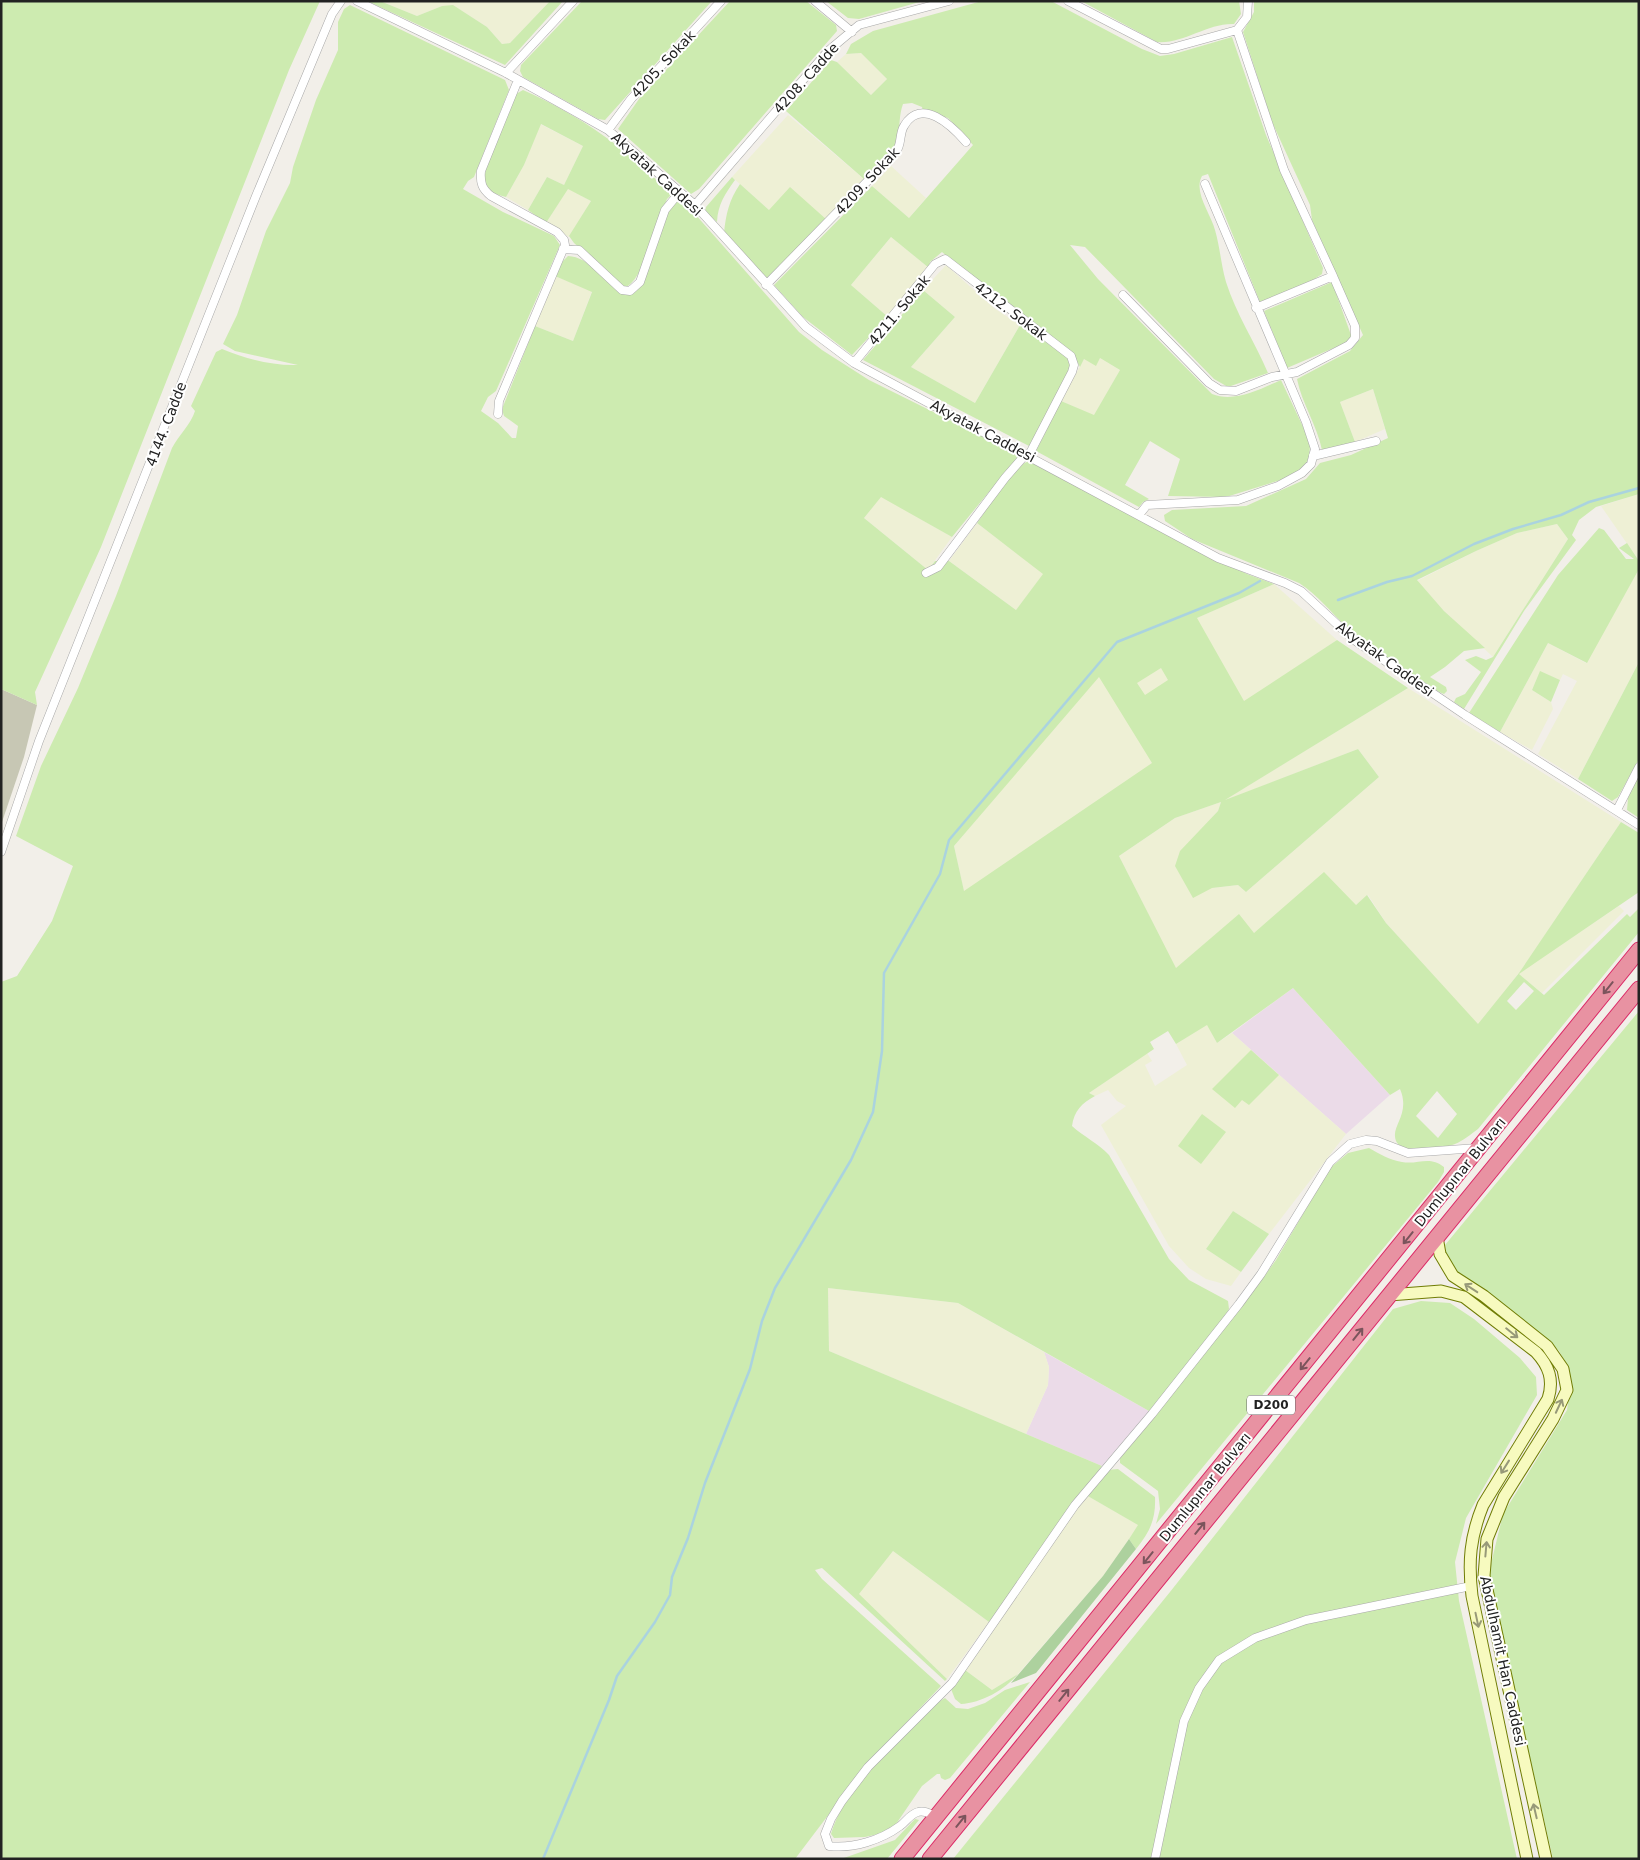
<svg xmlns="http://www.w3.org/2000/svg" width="1640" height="1860" viewBox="0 0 1640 1860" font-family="'DejaVu Sans',sans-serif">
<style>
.industrial{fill:#ebdbe8}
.construction{fill:#c7c7b4}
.farmland{fill:#eef0d5;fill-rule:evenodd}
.grass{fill:#cdebb0;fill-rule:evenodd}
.forest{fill:#add19e}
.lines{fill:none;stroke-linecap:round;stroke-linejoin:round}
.stream{stroke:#aad3df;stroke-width:2.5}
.street-casing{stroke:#a9a9a9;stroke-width:9}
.secondary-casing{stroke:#707d05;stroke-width:13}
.highway-casing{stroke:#dc2a67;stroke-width:17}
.street{stroke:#fff;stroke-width:8}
.secondary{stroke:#f7fabf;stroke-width:11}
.highway{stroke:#e892a2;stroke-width:15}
.oneway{stroke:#7b545c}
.oneway2{stroke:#979978}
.labels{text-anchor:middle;stroke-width:4;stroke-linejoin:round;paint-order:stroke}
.shield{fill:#fff;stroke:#646464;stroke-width:1}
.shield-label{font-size:12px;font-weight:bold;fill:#222}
.street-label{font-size:14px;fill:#222;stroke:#fff}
</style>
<rect width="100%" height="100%" fill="#f2efe9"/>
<path class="industrial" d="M1293,988l97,107 -44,39 -114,-101z
M1044,1352l105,59 -47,55 -76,-32 22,-49 1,-18z"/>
<path class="construction" d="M1,689l36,16 -13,52 -23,68z"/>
<path class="farmland" d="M380,1h170l-40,42 -8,1 -15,-17 -28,-18 -17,-3 -25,10z
M861,53l26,26 -16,16 -34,-33 9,-8z
M788,115l76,64 -37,41 -58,-10 -37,-33z
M540,124l43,22 -19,39 -17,-8 -19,33 -22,-13 18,-32z
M891,166l35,32 -17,20 -37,-32z
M568,188l23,13 -22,36 -23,-14z
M891,237l38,31 -41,49 -37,-32z
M946,265l48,43 26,17 -45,78 -64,-36 44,-50 -32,-27z
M555,276l37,15 -19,50 -38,-15z
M1100,358l20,12 -26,46 -33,-15 23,-42z
M1373,389l12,40 -30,13 -15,-40z
M1639,494v67l-38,-55z
M881,496l71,41 -24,33 -64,-52z
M977,523l67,51 -28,36 -67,-49z
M1557,524l11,15 -75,118 -49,-46 -27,-30 59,-30 41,-18z
M1639,569v93l-61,117 -40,-25 39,-73 -14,-7 -3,6 -20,-8 -8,18 19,12 2,7 -21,41 -32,-18 48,-89 38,20z
M1274,584l63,56 -373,252 -10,-46 144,-170 99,-58z
M1408,688l213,134 -101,150 99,-66 5,5 -82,82 -24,-19 -40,51 -92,-102 -18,-28 -12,10 -103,28 -14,-18 -63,54 -57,-113 56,-38 46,-16zM1358,749l21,28 -133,115 -8,-7 -26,3 -9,-60 15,-17 3,-9z
M1207,1024l10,19 15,-10 114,101 -77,100 -36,-23 -27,38 35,23 -10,14 -25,-7 -17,-11 -20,-22 -68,-121 25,-19 -9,-5 -9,-11 -13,6 -6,-3 58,-40 5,8 -7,4 10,21 32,-21 -11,-21z
M828,1288l130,15 86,49 5,15 -1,18 -22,49 -197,-83z
M1086,1495l53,30 -36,51 -85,98 -26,16 -27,-20z
M893,1551l96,71 -42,57 -89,-85z"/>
<path class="grass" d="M1,1h319l-31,69 -188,477 -66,145 2,13 -36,-16z
M367,1h13l37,15 25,-10 11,-1 34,22 15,17 8,-1 40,-42h13l-58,64z
M582,1h130l-107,119 -7,-1 -75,-42 -3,-6 1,-6z
M730,1h76l30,24 1,6 -138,158 -8,5 -73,-65 21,-30z
M826,1h97l-64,18 -11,-1z
M982,1h69l91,48 18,7 14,-2 58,-17 34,98 57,133 -1,6 -9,6 -53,22 -52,-128 -6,2c-9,16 9,38 13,54 5,17 6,35 11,52 10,32 29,60 42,91l-40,14 -14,-8 -129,-132 -15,-2 28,34 114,115c23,9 48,-5 69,-14l24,51 5,15 -1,12 -6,10 -19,11 -58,18 -58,-1 12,-37 -30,-18 -25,44 24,14 -6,3 -4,5 -103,-56 25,-50 33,14 26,-45 -20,-12 -4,8 -12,-7 -4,8 -7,-13 -96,-72 -35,-30 -12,10 -1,6 -38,-31 -40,48 37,32 -36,38 -49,-38 -29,-32 98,-99 37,32 64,-73 -25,-27 -25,-7 -1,-4 -10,-4 -9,1c-4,11 -3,21 -5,32 -3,17 -22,31 -34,43l-78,-68 45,-51 6,2 34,33 16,-16 -26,-26 -15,1 5,-10 22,-13z
M1081,1h158l2,13 -7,10c-27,-1 -50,20 -77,18z
M1254,1h385v493l-43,13 -17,13 -7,15 4,5 -52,71 -60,98 -10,-7 2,-4 9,-4 16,-22 -16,-12 11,-4 10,4 7,-3 75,-118 -11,-15 -40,9 -41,18 -59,29 27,31 41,37 -21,3 -19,16 -15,10 16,10 1,4 -3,3 -5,-2c-31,-21 -63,-40 -92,-65 -16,-14 -29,-32 -48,-44l-107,-44 -27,-18 -1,-6 8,-5 74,-4 60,-27 14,-16 31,-8 37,-17 -15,-49 -33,13 15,40 -33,8c-5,-25 -20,-46 -25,-71l53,-28 13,-16 -51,-115 -2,-15 -38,-83 -29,-90 11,-20z
M350,5l155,75 4,10 -35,87 -6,4 -5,8 40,23 51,24 6,9 -64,146 -8,6 -7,14 17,12 14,15h4l2,-12 -14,-10 -2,-7 33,-83 38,15 19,-49 -37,-16 8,-15 5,-5c21,1 37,24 54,36l17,-5 29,-79 7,-7 10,4 10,9 104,118 23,18 47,30 153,76 -34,37 -36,44 -71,-40 -17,21 64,52 7,-9h14l67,49 27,-36 -66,-51c11,-15 37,-60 55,-63l53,31 162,83 27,10 -77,34 47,83 93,-61 71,48 -183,112 133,-51 21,28 -133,115 -8,-7 -26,3 -19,10 -18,-32 5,-15 38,-40 3,-9 -46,16 -56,38 57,112 63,-54 15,19 70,-61 32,33 11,-10 19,28 92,101 41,-51 102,-151 18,11v59l-120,82 25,21 83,-81 3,3 9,-9v24l-161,197c-7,5 -15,12 -23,15 -12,5 -53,12 -59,-3 -6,-15 15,-26 4,-52l-10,6 -97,-107 -76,55 -10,-18 -31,19 -8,-13 -18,11 4,7 -65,44 6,3c-13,7 -21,15 -23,30 12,11 26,17 37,29l60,104 20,21 39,21 1,8 -10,18 -70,84 -191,-108 -130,-15 1,63 273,115 -113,156 -96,-71 -34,43 88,85 -2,2 -123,-113 -7,2 7,9 119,107 -74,78 -72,95h-794v-877l16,-6 35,-55 21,-55 -57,-30 25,-70 37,-78 38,-92 56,-148c7,-13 19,-24 23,-37l-4,-5 25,-54 6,-3c24,10 50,17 76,16l-63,-14 -12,-7 14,-29 29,-84 24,-48 3,-16 23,-67 22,-50v-28l6,-13zM1161,668l7,12 -23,15 -8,-12zM1099,677l53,86 -188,128 -10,-45zM1524,982l10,9 -18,19 -9,-9zM1437,1091l20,23 -19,24 -22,-22z
M523,90c56,25 106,59 148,105l-4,4c-8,20 -23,80 -41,88l-6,-3 -46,-41 -5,-7 22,-35 -23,-12 -22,34 -18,-13 19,-33 17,8 19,-39 -42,-22 -17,41 -18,32c-7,-2 -16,-4 -20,-11 -8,-14 23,-76 30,-92z
M732,177l3,3c-10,14 -17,24 -18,42l-12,-10 1,-5z
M740,184l29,26 21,-23 37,33 -60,61 -43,-48c2,-19 5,-33 16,-49z
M1332,282l19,53 -1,6 -63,27 -23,-57z
M923,290l32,27 -44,50 64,36 45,-78 35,21 13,11 2,14 -41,75 -166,-86z
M1599,528l5,2 22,29h8l-15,-11 8,-5 12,18v8l-52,94 -39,-20 -48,89 -31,-19 89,-138z
M1639,662v97l-21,38 -6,4 -34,-22z
M1540,671l20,9 -9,22 -19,-12z
M1639,771v47l-12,-8 1,-12z
M1639,1011v848h-86l-63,-275v-16l13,-54 64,-104 4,-28 -2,-13 -10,-18 -16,-16 -90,-62 -7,-14 -1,-14z
M1251,1050l28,25 -30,30 -7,-5 -7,8 -23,-19z
M1202,1114l24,18 -25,32 -23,-18z
M1369,1148c11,6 20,12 33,14 16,3 27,-7 42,5v5l-6,10 -282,342 4,-15 -2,-18 -38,-28v-5l135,-169 21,-29 54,-92 18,-15z
M1233,1211l36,23 -28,38 -35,-23z
M1421,1301l29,2 24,16 46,39 16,19 1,18 -71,123 -11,44 4,39 58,258h-564l217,-267 223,-283z
M1118,1469l37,28c1,22 -5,35 -19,52l-7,-10 9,-14 -52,-30 22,-25z
M965,1670l27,20 26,-16c-13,16 -37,29 -57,30l-6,-5 -4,-10z
M1030,1682l-80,96 -5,2 -4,-2 -1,-4h-3l-15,12 -28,41 -11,6 -18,4 -31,1 -3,-4c13,-47 70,-96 104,-130l10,-6 11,10 12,1 17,-6 20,-13z
M915,1819l4,1 -32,39h-46l54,-19z"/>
<path class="forest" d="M1129,1539l7,10 -100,124 -25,10 92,-107z"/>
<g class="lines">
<path class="stream" d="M1338,600l49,-18 25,-6 62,-32 39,-15 48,-14 28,-13 50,-14
M543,1859l66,-159 8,-24 38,-54 15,-27 2,-18 16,-39 17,-55 45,-114 12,-48 13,-33 76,-128 22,-48 9,-61 2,-78 56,-99 9,-34 168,-198 122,-49 21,-12"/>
<defs>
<path id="street" d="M357,1l149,72 102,57 87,75 111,122 48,36 364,195 67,25 16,8 53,49 111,75 174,110
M815,1l37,31
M1068,1l93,48h7l69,-19
M1237,30l47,140 49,106
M1237,30l10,-13 1,-16
M506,73l67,-72
M608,130l23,-31 90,-98
M695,205l133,-154 31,-26 90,-24
M563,249l16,1 43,40 8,1 10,-9 25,-72 14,-17
M766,285l130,-133c6,-8 3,-18 8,-26 17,-30 48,0 62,16
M1123,295l86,88 11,7 16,1 36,-14 25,-5 52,-27 6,-7v-12l-22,-50 -77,32
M854,363l81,-99 10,-5 126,97 3,9 -2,7 -43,83
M498,414l1,-13 66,-156 -1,-5 -7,-8 -66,-36c-9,-7 -11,-13 -10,-25l37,-91
M1313,456l63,-15
M1139,515l8,-10 91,-5 40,-14 24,-13 9,-9 4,-15 -9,-27 -101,-238
M926,573l12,-6 67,-89 21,-24
M1617,810l22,-43
M1,852l38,-111 217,-545 76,-182 9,-13
M936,1817c-6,-3 -11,-7 -18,-5 -8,2 -12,10 -18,14 -19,14 -47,23 -71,20l-4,-12 6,-15 11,-18 26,-34 84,-84 123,-178 77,-91 87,-110 22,-30 69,-112 20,-18 16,-4 11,1 31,12 69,-5
M1155,1859l29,-138 15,-33 20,-28 36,-22 51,-18 165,-34"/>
<path id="secondary" d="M1437,1237l3,17 13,22 31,20 63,50 16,23 4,21 -14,29 -49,78 -17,42 -3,37 62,283
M1389,1295l52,-4 23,6 72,55c13,14 18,28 12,47l-65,106c-13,32 -15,57 -11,91l55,263"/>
<path id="highway" d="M902,1859l737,-909
M930,1859l709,-870"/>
</defs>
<use href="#street" class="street-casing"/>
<use href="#secondary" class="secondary-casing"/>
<use href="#highway" class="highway-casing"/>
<use href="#street" class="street"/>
<use href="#secondary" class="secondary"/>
<use href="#highway" class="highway"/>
</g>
<defs><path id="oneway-shaft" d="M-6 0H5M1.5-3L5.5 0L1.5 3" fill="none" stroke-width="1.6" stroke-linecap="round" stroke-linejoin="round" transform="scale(1.25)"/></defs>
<g class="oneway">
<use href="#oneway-shaft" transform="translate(1608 988) rotate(129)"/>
<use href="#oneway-shaft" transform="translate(1408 1238) rotate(129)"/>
<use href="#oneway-shaft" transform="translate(1358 1334) rotate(-51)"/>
<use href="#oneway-shaft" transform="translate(1305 1364) rotate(129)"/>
<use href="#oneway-shaft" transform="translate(1200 1528) rotate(-51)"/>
<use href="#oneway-shaft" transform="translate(1148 1558) rotate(129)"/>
<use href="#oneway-shaft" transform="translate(1064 1695) rotate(-51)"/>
<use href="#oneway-shaft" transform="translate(961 1821) rotate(-51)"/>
</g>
<g class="oneway2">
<use href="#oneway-shaft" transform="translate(1471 1288) rotate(-147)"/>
<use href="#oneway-shaft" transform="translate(1512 1333) rotate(39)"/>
<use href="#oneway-shaft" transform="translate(1559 1406) rotate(-65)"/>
<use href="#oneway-shaft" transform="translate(1505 1467) rotate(122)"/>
<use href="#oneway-shaft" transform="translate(1486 1549) rotate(-85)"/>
<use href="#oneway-shaft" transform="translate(1477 1620) rotate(78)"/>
<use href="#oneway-shaft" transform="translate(1535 1811) rotate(-103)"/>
</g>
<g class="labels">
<rect class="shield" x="1247" y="1395.5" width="48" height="19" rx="4"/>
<g class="shield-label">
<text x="1271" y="1409">D200</text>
</g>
<g class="street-label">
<text transform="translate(663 64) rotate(-47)" y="5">4205. Sokak</text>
<text transform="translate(806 78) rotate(-48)" y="5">4208. Cadde</text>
<text transform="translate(657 174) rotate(42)" y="5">Akyatak Caddesi</text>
<text transform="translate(867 181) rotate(-47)" y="5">4209. Sokak</text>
<text transform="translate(899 310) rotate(-50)" y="5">4211. Sokak</text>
<text transform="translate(1011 311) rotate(37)" y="5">4212. Sokak</text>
<text transform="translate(166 424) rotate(-69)" y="5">4144. Cadde</text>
<text transform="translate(983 431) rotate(28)" y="5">Akyatak Caddesi</text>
<text transform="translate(1385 659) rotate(36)" y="5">Akyatak Caddesi</text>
<text transform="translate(1460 1172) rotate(-51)" y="5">Dumlupınar Bulvarı</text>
<text transform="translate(1205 1487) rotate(-51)" y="5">Dumlupınar Bulvarı</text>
<text transform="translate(1503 1661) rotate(78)" y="5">Abdulhamit Han Caddesi</text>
</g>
</g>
<rect width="1640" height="1860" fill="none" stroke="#222222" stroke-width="5"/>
</svg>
